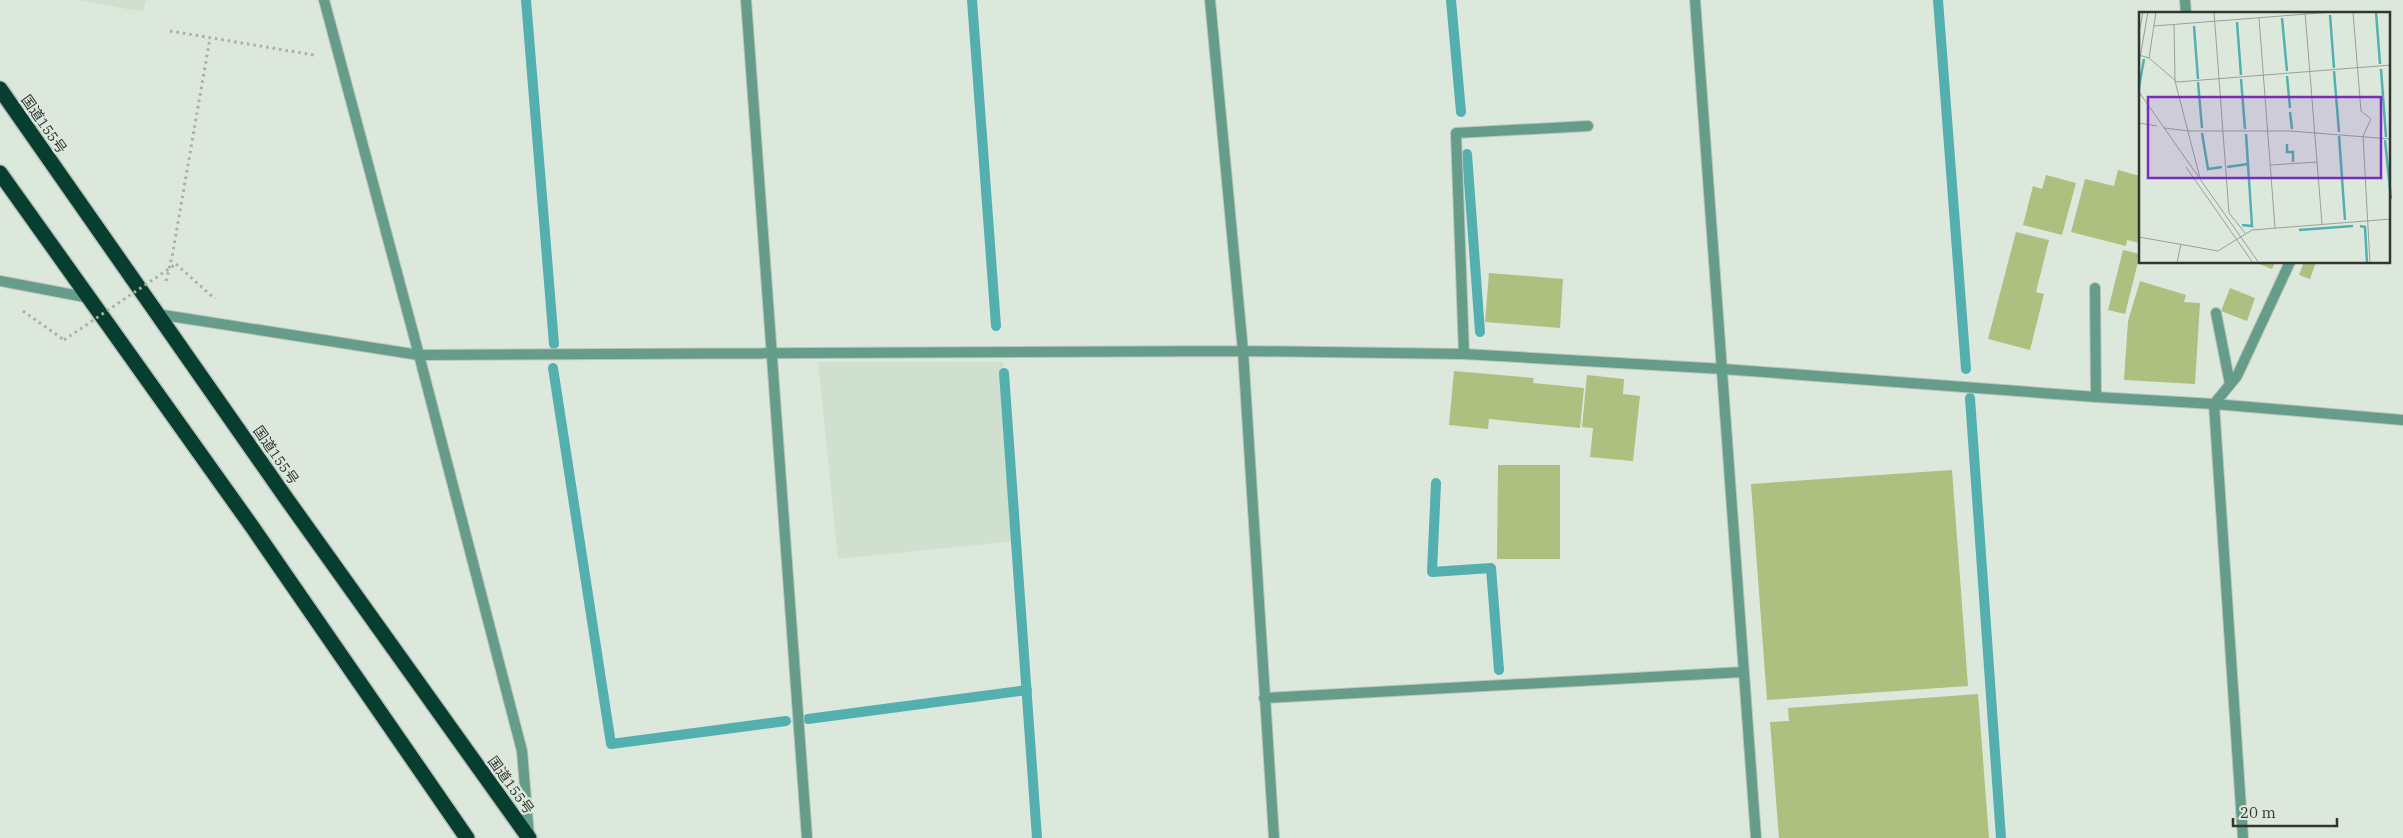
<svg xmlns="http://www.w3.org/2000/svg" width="2403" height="838" viewBox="0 0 2403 838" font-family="'IBM Plex Serif','Noto Sans JP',serif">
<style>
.built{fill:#cfe0cf}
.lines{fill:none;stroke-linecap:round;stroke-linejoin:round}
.stream{stroke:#53b0af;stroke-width:10}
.building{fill:#aebf7f}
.lane-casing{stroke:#bbc4bb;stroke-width:12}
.street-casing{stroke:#bbc4bb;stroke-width:12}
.highway-casing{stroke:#bbc4bb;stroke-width:18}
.path{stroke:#a7b1a7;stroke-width:3;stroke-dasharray:2.5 4;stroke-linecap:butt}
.lane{stroke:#659d8a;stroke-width:10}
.street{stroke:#659d8a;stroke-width:10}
.highway{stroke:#083e2f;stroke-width:15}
.path-bridge{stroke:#a7b1a7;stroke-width:3;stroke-dasharray:2.5 4;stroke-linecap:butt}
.labels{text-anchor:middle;stroke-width:4.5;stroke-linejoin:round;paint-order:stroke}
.street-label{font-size:14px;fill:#313631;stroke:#dde8dd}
.inset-river{fill:none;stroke:#53b0af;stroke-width:2.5}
.inset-road{fill:none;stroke:#98a198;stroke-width:1}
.view{fill:#7b2cbf;fill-opacity:0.15;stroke:#7b2cbf;stroke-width:2.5}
.inset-edge{fill:none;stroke:#313631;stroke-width:2.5}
</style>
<rect width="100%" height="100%" fill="#dde8dd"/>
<path class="built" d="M78,0h68l-3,12z
M818,362h185l13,179 -178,18z"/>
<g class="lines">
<path class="stream" d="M526,0l28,344
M972,0l24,326
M1451,0l10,112
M1938,0l28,369
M1467,154l13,178
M553,368l58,376 175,-23
M1004,373l33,465
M1970,398l31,440
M1436,483l-4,89 59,-4 8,102
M808,719l219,-29"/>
</g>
<path class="building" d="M2118,170l22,6 -2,25 2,1v41l-13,-3 -1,6 -55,-14 14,-53 29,7z
M2046,175l30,8 -14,52 -39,-10 10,-39 9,3z
M2016,232l33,8 -13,52 8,2 -14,56 -42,-11z
M2123,250l17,4 -15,60 -17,-4z
M2254,262h21l-3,7z
M2304,262h12l-6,17 -11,-4z
M1489,273l74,6 -3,49 -75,-6z
M2140,281l46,14 -2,7 16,1 -5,81 -71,-4 4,-59z
M2230,288l25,10 -8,23 -26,-10z
M1454,371l80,7 -1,5 51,5 -4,40 -91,-9 -1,10 -39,-4z
M1587,375l37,4 -1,15 17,2 -7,65 -43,-4 3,-29 -11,-1z
M1498,465h62v94h-63z
M1952,470l16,216 -201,14 -16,-216z
M1978,694l11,144h-210l-9,-116 19,-1 -1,-13z"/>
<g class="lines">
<defs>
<path id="lane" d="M2095,288l1,109
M2216,313l14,71
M1464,354l-8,-221 132,-7"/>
<path id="street" d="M324,0l95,355 103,396 7,85
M746,0l61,838
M1210,0l33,351 31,487
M1695,0l61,838
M2185,0l1,14
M0,281l90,17
M157,314l262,41 824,-4 221,3 259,15 373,28 118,7 189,16
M1264,698l479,-26
M2243,838l-29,-434 23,-28 53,-114"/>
<path id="highway" d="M0,89l286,409 243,340
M0,173l253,355 214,310"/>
</defs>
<use href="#lane" class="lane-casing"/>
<use href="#street" class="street-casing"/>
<use href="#highway" class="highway-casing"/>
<path class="path" d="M170,31l144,24
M176,264l39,35
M166,281l6,-24 38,-219
M23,311l41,29"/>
<use href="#lane" class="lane"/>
<use href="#street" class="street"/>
<use href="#highway" class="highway"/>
<path class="path-bridge" d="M64,340l112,-76"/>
</g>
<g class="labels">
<g class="street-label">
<text transform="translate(44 124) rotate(55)" y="5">国道155号</text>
<text transform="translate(276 455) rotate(55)" y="5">国道155号</text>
<text transform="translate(511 785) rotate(54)" y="5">国道155号</text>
</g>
</g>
<g transform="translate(2139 12)">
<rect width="251" height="251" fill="#dde8dd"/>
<path class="inset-river" d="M237,0l4,52M191,3l4,53M143,6l5,53M98,10l4,53M55,14l4,53M242,57l5,68M195,59l5,61M148,64l3,32M102,67l4,50M59,70l4,46M0,75l5,-28M151,100l2,17M63,121l6,36 14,-2M200,124l6,84M246,128l6,59M148,132v8h6v10M88,155l21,-3M103,213l10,1 -6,-92M221,214l5,1 2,36M160,218l54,-4"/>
<path class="inset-road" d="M75,0l15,201 16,20M166,0l17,212M214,0l8,99 10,8 -8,17 7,127M120,6l16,210M35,12l1,57 25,97M15,14l178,-14M0,21l4,-21M0,43l10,3 28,24 214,-17M10,46l7,-46M0,51l9,-51M0,80l120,171M0,111l18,3M25,116l25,3h101l101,8M132,153l46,-3M47,155l67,96M0,225l79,14 34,-21 139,-11M38,251l4,-19"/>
<path class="view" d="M9,85h233v81h-233z"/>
<rect width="251" height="251" class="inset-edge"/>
</g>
<path d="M2233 818v8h104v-8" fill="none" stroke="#313631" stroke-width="2.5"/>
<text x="2240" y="818" font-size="15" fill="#313631" stroke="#dde8dd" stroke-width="4" paint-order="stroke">20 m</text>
</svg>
